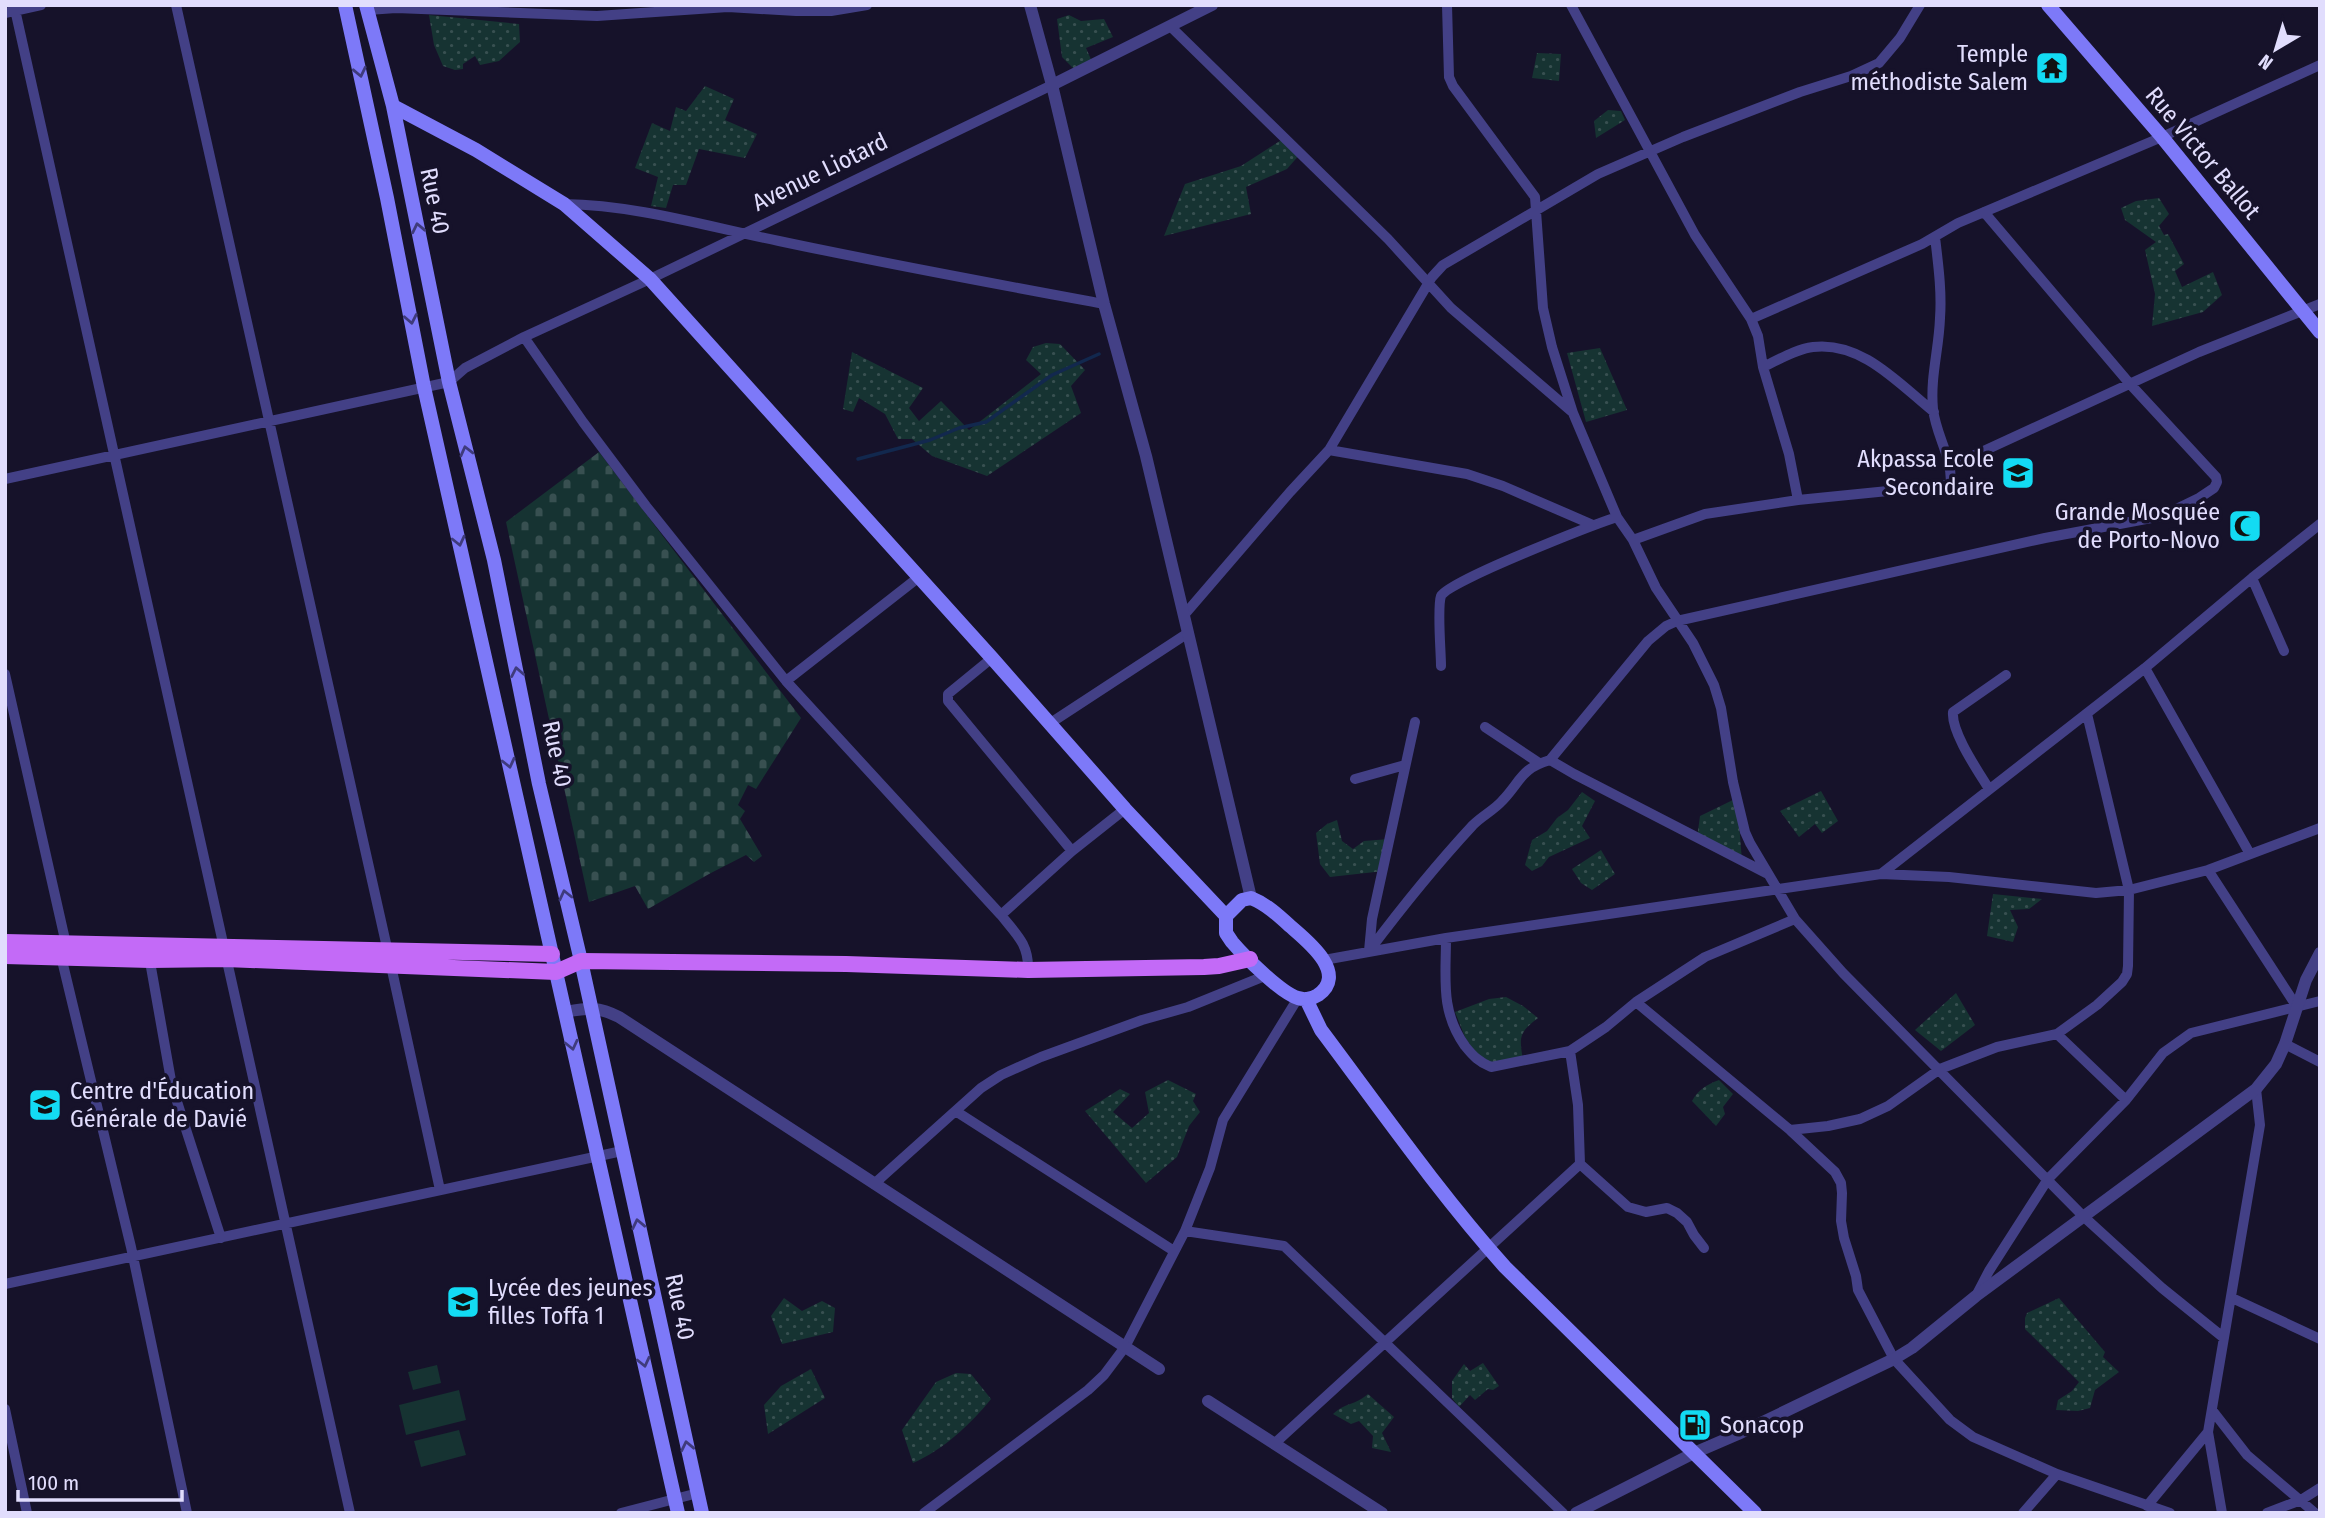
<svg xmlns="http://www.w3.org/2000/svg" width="2325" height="1518" viewBox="0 0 2325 1518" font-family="'Fira Sans Condensed',sans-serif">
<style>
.grass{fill:url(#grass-dots)}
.cemetery{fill:url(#cemetery-stones)}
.park{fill:#163332}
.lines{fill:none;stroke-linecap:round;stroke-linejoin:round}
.stream{stroke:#12284e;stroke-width:3.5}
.minor{stroke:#434086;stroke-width:10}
.tertiary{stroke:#434086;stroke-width:12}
.secondary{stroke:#7d79f8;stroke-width:14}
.primary{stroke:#c36af7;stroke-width:16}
.oneway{stroke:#3f3b7c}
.labels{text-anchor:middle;stroke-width:7;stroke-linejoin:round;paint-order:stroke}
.poi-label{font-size:24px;fill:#e1ddfd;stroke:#16122a;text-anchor:end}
.street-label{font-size:24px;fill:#e1ddfd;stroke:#16122a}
</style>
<defs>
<pattern id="grass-dots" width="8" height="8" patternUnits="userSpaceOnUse" patternTransform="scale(1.75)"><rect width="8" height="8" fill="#163332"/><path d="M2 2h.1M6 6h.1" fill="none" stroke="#385051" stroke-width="1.8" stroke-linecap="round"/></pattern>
<pattern id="cemetery-stones" width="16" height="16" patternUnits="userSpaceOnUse" patternTransform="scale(1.75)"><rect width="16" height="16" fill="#163332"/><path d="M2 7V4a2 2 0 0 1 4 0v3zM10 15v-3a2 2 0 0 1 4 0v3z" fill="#385051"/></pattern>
</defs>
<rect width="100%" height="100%" fill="#16122a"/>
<path class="grass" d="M429,15l90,9 1,18 -21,19 -19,4 -5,-9 -12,8v5l-8,1 -12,-4 -9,-21z
M1069,15l12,6 23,-2 9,18 -27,11 7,16 -18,6 -13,-13 -5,-38z
M1537,53l24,1 -2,27 -27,-3z
M705,86l29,13 -9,21 32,14 -12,24 -46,-9 -13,36h-13l-7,23 -15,-2 7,-29 -23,-9 17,-45 18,8 6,-24 10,4z
M1608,110l13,1 4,9 -29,18 -2,-17z
M1283,139l18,14 -14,16 -41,18 5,27 -87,22 21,-52 56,-18z
M2159,198l10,16 -10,12 5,9 4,-1 16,30 -9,7 7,16 31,-15 9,23 -19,17 -51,14 3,-32 -10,-44 11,-8 -31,-22 -4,-12 15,-7z
M1046,343l14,1 25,26 -14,16 10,27 -94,63 -55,-20 -20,-17h-14l-13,-25 -26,-16 -6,14 -10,-3 9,-57 71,36 -14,20 10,13 22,-20 28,29 72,-56 -15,-14 7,-13z
M1600,348l27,62 -41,12 -19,-69z
M1821,791l17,30 -16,12 -7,-9 -16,13 -19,-26z
M1582,792l13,9 -13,25 8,12 -41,19 -7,9 -10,5 -7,-6 7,-25 15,-9 10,-13 11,-8z
M1737,798l5,63 -45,-23 3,-22z
M1337,820l5,21 11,8 11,-8 25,-2 -5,32 -54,6 -10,-13 -4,-31 11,-9z
M1601,850l14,24 -23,16 -11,-7 -9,-14z
M1993,894l49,5 -13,10 -19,1 8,17 -5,15 -26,-6z
M1956,993l19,32 -34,26 -26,-21z
M1506,997l17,9 15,12c-19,15 -19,18 -15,42l-41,3 -17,-26 -10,-25 34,-13z
M1168,1080l28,14 -3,7 7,11 -11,14 -12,31 -31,26 -61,-72 35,-22 10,5 -17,18 19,16 17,-15 -4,-21z
M1719,1080l14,14 -10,13 2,7 -9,12 -24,-25c7,-12 14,-16 27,-21z
M784,1298l18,13 20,-10 13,7 -2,24 -51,12 -11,-28z
M2059,1298l46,54 -2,5 16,15 -24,18 -5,18 -12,3 -22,-1 2,-10 14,-9 7,-9 -54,-53v-11l2,-5z
M1483,1363l16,23 -6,4 -5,-1 -13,11 -5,-5 -11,12 -7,-9v-17l12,-17 6,7z
M811,1369l14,29 -57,36 -4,-29 17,-19z
M956,1373l15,1 20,25c-20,25 -48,51 -78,64l-11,-33 34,-48z
M1368,1394l26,23 -12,16 9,19 -19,-4 1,-12 -14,-15 -8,3 -18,-10c13,-12 21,-8 35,-20z"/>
<path class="cemetery" d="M599,452l202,266 -45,71 -8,-4 -10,20 7,6 -5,8 22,37 -8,6 -8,-7 -37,19 -61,35 -13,-23 -46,16 -83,-380z"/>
<path class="park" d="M437,1365l4,18 -28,7 -5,-18z
M459,1390l7,30 -60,15 -7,-30z
M459,1430l7,25 -45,12 -7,-26z"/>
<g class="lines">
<path class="stream" d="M858,459l72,-19 29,-12 27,-6 66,-47 47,-21"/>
<path class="minor" d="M14,5l336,1508
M176,5l212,947 52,238
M1447,5l2,72 4,9 82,111 8,111 9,39 21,66 44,104 16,23 23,48 37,55 21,42 7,23 12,74 12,50 5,11 45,76 48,54 240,243 79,72 62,50
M1571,5l124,230 56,84 7,17 5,31 26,87 9,46
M368,10l28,-2 201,8 131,-9 68,4h35l36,-6
M5,13l36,-8
M1170,26l218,213 63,69 120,103
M564,204c73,1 145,23 215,37 108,23 217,43 325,63
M1751,319l171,-75 36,-21 204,-86 158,-72
M524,337l59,85 63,84 140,175 215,234c15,19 28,29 27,55
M1763,367c15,-7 33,-18 50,-20 49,-6 86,37 121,65
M1329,450l138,24 36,12 90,39
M1951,466l248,-114 121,-48
M5,479l444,-97 16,-14 59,-31 126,-58 402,-194
M1633,540l72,-26 93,-14 150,-15 3,-3c0,-27 -15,-47 -18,-73 -3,-32 6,-60 7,-91 2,-27 -2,-55 -5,-81
M2252,578l32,73
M1185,614l105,-122 39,-42 103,-173 11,-12 155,-91 85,-37 117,-45 51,-16 28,-13 21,-25 20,-33
M992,658l-44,36v7l124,150
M1441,666c0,-14 -4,-59 0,-70 7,-15 152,-71 176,-79
M2145,668l105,186
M5,674l61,270
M786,681l133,-104
M1049,724l139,-91
M1485,727l54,36
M1550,760l24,14 192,99
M1355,779l50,-14
M1989,789c-11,-18 -38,-57 -36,-77l53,-37
M2208,870l89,137
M1881,874l264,-206 107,-90 68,-54
M1001,915l71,-64 53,-42
M1446,938c0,40 -6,73 19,108 8,10 14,16 26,21l79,-16 36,-24 30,-25 69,-45 90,-38
M1369,951c33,-44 67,-86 104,-126 9,-9 21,-15 29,-24 20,-21 18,-32 48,-41l98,-119 18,-15 11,-5 368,-83 117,-22 37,-18 15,-10 3,-6 -1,-5 -86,-93 -146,-172
M1369,951l3,-32 43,-197
M60,952l71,295 56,266
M149,956l23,130 49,152
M1324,960l122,-22 435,-64 68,3 147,16 33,-3 79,-20 112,-42
M1636,1002l154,128 45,42 6,11 1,10 -1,28 3,17 12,38 2,14 36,69 56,61 23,17 84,37 113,39
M2057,1034l69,66
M2285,1044l35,18
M1570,1051l8,54 2,59 48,43 18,5 21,-4 10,5 10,9 7,13 10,13
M957,1112l217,139
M1790,1130l38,-4 32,-7 28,-13 52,-37 57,-22 60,-13 40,-29 25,-23 5,-8 1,-8 1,-76 -42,-176
M874,1184l107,-96 20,-13 40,-18 101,-37 46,-13 79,-32
M1185,1231l99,15 279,267
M5,1284l617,-133
M1977,1294l12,-23 59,-92 78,-79 37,-47 28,-20 129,-32
M2232,1298l88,41
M5,1409l22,104
M2212,1410l35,45 68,58
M1274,1444l306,-280
M2147,1506l61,-74
M621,1513l77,-20
M924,1513l164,-123 16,-15 21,-28 60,-116 25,-63 13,-48 75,-122
M2023,1513l34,-39
M2222,1513l-14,-81 52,-307 -4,-36
M2267,1513l34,-13 19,-12"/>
<path class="tertiary" d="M1030,5l22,80 52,219 42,152 105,442
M1052,85l160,-80
M565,1012c23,-4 33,-6 54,5l540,352
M1208,1401l174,112
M1576,1513l118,-60 44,-19 156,-75 18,-11 64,-52 280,-207 20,-25 9,-20 21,-64 14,-27"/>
<path class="secondary" d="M345,5l42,193 37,189 254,1126
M366,5l27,101 56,276 45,178 45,224 42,177 121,552
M2048,5l114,132 158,195
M393,106l83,44 88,54 86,75 342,379 133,151 101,107
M1251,898c15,6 27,17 39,28 16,14 59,47 28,69 -6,4 -14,5 -20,3 -17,-5 -54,-42 -66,-56l-6,-9v-17l16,-16z
M1306,999l15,31c60,80 118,163 184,237l250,246"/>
<path class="primary" d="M5,942l547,12
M5,956l145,4 76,-1 330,13 25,-11 265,3 182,6 176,-3 15,-1 31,-7"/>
</g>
<defs><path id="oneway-chevron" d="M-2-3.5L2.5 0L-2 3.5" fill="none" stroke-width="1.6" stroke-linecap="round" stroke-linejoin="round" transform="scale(1.75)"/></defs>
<g class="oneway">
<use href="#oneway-chevron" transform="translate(360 72) rotate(78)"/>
<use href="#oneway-chevron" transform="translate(418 228) rotate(-102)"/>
<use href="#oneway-chevron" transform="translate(411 319) rotate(79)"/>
<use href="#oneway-chevron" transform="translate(466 451) rotate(-104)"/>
<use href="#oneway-chevron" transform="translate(459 541) rotate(77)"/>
<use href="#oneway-chevron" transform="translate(517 672) rotate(-101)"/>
<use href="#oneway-chevron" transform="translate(509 763) rotate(77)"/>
<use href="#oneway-chevron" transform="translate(565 895) rotate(-103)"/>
<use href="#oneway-chevron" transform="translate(572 1045) rotate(77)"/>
<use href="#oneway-chevron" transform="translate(638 1224) rotate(-102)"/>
<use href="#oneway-chevron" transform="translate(644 1362) rotate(77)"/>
<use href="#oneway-chevron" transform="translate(687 1446) rotate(-102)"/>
</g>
<defs>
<symbol id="temple-square" viewBox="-11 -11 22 22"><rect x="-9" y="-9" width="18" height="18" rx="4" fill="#13dbf3" stroke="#16122a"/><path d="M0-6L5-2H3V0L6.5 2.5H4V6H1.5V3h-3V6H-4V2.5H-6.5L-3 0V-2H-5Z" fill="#111"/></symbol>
<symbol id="school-square" viewBox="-11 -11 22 22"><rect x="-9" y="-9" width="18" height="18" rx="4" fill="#13dbf3" stroke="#16122a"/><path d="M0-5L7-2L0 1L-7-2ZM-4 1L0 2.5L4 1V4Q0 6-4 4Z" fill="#111"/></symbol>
<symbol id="mosque-square" viewBox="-11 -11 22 22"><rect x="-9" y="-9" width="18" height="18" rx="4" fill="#13dbf3" stroke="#16122a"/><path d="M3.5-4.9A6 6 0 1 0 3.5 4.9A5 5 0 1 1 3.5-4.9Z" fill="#111"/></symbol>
<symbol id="fuel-square" viewBox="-11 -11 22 22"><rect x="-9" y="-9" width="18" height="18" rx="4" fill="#13dbf3" stroke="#16122a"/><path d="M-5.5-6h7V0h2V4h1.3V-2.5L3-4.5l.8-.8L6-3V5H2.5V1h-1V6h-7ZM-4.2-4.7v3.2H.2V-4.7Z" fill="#111"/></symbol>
</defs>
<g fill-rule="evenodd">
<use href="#temple-square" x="2033" y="49" width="38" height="38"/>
<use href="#school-square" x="1999" y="454" width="38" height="38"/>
<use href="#mosque-square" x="2226" y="507" width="38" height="38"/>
<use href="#school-square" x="26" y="1086" width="38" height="38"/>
<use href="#school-square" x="444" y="1283" width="38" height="38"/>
<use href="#fuel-square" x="1676" y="1406" width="38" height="38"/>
</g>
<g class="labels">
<g class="poi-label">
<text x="2028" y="62">Temple<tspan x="2028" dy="28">méthodiste Salem</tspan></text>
<text x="1994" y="467">Akpassa Ecole<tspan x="1994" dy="28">Secondaire</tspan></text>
<text x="2220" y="520">Grande Mosquée<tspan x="2220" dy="28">de Porto-Novo</tspan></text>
<text x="70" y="1099" text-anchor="start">Centre d'Éducation<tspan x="70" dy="28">Générale de Davié</tspan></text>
<text x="488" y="1296" text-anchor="start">Lycée des jeunes<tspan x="488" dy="28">filles Toffa 1</tspan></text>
<text x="1720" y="1433" text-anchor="start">Sonacop</text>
</g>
<g class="street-label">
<text transform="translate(2203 153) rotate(50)" y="8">Rue Victor Ballot</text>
<text transform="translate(820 172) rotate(-26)" y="8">Avenue Liotard</text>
<text transform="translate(435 201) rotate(78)" y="8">Rue 40</text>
<text transform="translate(557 754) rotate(78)" y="8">Rue 40</text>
<text transform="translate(680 1307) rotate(78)" y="8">Rue 40</text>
</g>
</g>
<rect width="2325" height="1518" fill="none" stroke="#e1ddfd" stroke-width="14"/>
<g transform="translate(2276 49) rotate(218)" stroke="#16122a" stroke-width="5" paint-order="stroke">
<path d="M0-5L12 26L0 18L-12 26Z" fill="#e1ddfd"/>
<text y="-10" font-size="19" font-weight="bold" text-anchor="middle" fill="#e1ddfd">N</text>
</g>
<path d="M18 1490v10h164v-10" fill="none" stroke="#e1ddfd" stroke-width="3.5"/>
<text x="28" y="1490" font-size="21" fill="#e1ddfd" stroke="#16122a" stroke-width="5" paint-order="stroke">100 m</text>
</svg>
